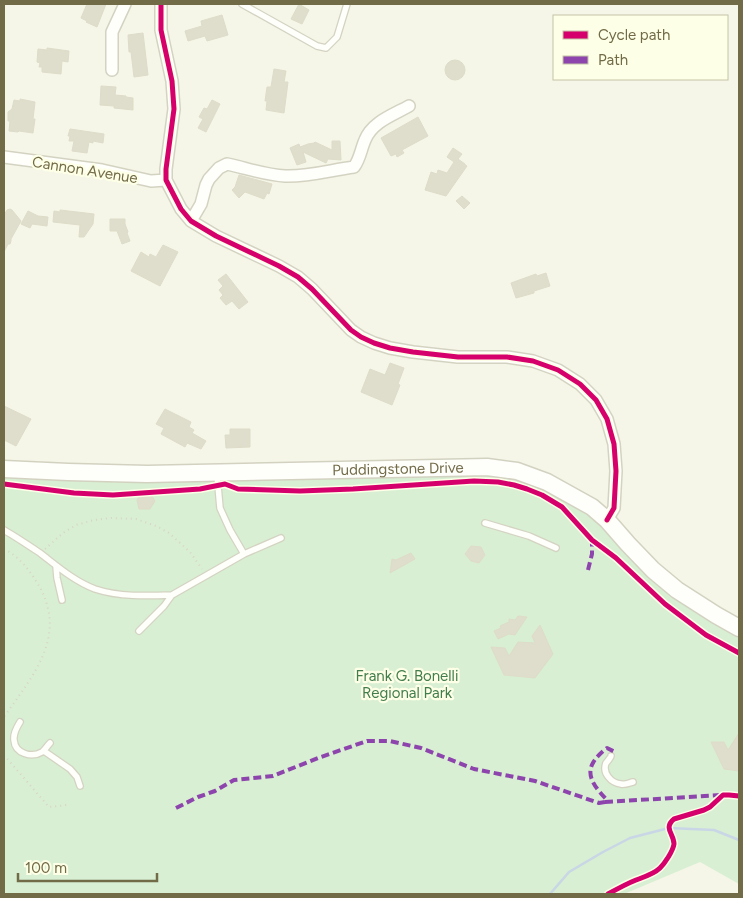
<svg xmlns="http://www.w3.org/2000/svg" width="743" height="898" viewBox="0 0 743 898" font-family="Figtree,sans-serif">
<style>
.green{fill:#d8efd3}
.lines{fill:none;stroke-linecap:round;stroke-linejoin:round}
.stream{stroke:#c9d6e6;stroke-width:2.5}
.building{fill:#dfdecc;stroke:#dedcc9}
.lane-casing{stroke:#d4d3c2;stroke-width:8}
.street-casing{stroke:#d4d3c2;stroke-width:14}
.secondary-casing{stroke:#d3d2c1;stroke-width:19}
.path{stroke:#d7d4c8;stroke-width:2;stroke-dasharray:1 4;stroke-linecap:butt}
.lane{stroke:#fefefb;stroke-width:5.5}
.street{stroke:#fefefb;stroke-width:11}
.secondary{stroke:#fefefb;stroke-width:16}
.quiet{stroke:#8e44ad;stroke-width:4;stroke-dasharray:8 4;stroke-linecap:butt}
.cycleway-casing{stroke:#fdffe6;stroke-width:8}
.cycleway{stroke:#d6006c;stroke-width:5}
.labels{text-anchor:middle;stroke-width:4.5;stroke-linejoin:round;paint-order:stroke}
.street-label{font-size:15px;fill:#726b48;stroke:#fdffe6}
.park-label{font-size:15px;fill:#427e4d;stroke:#fdffe6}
</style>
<rect width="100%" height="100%" fill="#f5f6e7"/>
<path class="green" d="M4,475h502l33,10 47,26 24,22 52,56 46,31 31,17v247l-39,-22 -76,32h-620z"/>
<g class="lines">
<path class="stream" d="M550,894l19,-22 34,-20 27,-14 39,-10 45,2 25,10"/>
</g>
<path class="building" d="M87,4h19l-9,23 -11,-5 1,-1 -6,-3z
M299,4l10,6 -7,14 -11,-5z
M222,15l6,20 -21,6 -2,-5 -17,5 -3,-10 17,-5 -1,-5z
M143,33l5,42 -14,2 -3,-25h-2l-1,-17z
M47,48l22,3 -1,11 -6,-1 -1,13 -19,-2v-5h-3l1,-4 -3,-1 1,-13 9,1z
M445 70a10 10 0 1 1 20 0a10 10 0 1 1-20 0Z
M274,69l12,2 -2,11h4l-4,31 -18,-3 1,-9h-2l2,-14h4z
M101,86l15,1 -1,8 11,1v1l7,1v12l-19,-2v-2l-14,-1z
M20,99l15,3 -2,17h2l-2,14 -14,-2 -1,1 -9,-1 1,-10h-2v-9l4,-3 2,-9 6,1z
M212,100l8,4 -14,28 -8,-4 5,-9 -4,-2 5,-9 3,1z
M418,117l10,19 -26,14 2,3 -7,4 -1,-3 -5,2 -10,-18z
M70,129l34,5 -1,9 -10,-2v2l-4,-1 -2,11 -15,-2 2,-10h-5l1,-5h-2z
M332,141h8l1,19 -13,-1 -2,4 -23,-11 3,10 -9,3 -7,-17 9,-4 1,3 8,-3 6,-1 1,-1 17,8z
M453,148l9,6 -4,5 7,5v1l2,1 -21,30 -21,-6 6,-18 6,2 1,-4 9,3 7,-11 -7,-5z
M239,175l33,9 -3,10 -2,-1 -3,6 -19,-7 -6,6 -7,-8 3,-3z
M462,196l8,7 -6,6 -8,-8z
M10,209l2,1 9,11 -10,18v2l-1,3h-2l-4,8v-37l3,-5z
M60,210l34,4 -1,10 -9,13h-5l1,-12 -27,-3 1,-11 6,1z
M28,211l10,5 10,1 -1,9 -15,-2 -2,4 -9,-4z
M110,219h15v5l3,8 -1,1 3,8 -8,3 -5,-13h-7z
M163,245l15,7 -18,34 -29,-15 10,-19 8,5 1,-3 6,3z
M546,273l4,13 -16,5v2l-18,5 -5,-15 25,-9 1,2z
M226,274l22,28 -9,7 -7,-8 -6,4 -6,-7 3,-3 -4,-5 4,-4 -5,-6z
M390,363l14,5 -6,16 2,1 -8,20 -31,-13 9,-23 15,6z
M4,406l27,13 -15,27 -12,-6z
M165,409l26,13 -2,5 5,3 -2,3 14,8 -5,8 -14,-6 -2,4 -24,-13 3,-6 -8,-4z
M230,429h20v18l-24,1 -1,-13h5z
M141,493h9l5,8 -5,8h-11l-2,-9z
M471,546l10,1 4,8 -6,8 -8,-2 -6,-7z
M411,553l4,6 -25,14 2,-14 4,1z
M518,616l9,1 -12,18 -6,-1 -11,5 -4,-8 7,-3 -1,-2 9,-4v-3l6,1z
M540,625l13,29 -18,24 -31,-3 -13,-28 14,1 4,8 9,-14 17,1 -3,-7z
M739,733v38l-15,-2 -13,-27h13l4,8z"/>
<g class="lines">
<defs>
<path id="lane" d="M242,4l75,42 9,2 11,-11 10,-33
M217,475l3,33 10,22 14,24
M485,523l44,13 27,12
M4,530c12,7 24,15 36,23 17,13 34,28 55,36 24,8 52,7 77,6
M56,566l1,12 5,22
M139,631l25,-25 8,-11 72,-41 37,-16
M20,722c-3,5 -7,11 -6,18 1,14 18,18 28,12 3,-2 5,-6 8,-9
M44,751l26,18 7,8 3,9
M611,756c0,1 -4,6 -5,7 -4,10 5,20 15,21 4,1 8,-1 12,-2"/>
<path id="street" d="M161,4v26l11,51 2,28 -8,60v11l15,29 10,12 25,15 63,30 19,11 14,12 39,41 10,7 13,6 16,5 23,4 45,5h49l26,4 25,9 22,14 16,16 11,19 7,25 2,27 -2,37 -7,12
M112,70v-38l13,-28
M4,157l98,13 49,11 15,-1
M191,221l10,-17 5,-19 3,-6 10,-11 8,-4c19,4 38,11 58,12 23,1 46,-6 69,-9 6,-8 7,-18 11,-27 7,-18 28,-25 44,-34"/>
<g id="secondary">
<path id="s1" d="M4,469l64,3 79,2 340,-7 30,4 30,11 45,25 15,13 21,24 25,26 24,20 39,25 23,13"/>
</g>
</defs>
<use href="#lane" class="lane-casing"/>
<use href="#street" class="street-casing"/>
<use href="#secondary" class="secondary-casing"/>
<path class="path" d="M4,549c14,7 24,19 32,32 34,53 -2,93 -32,136
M45,549l18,-16 13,-8 18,-5 17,-2 25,1 20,7 13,7 21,19 12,17
M4,755l45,52 18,-2"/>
<use href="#lane" class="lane"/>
<use href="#street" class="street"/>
<use href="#secondary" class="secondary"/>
<path class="quiet" d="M588,570l4,-16v-14
M605,802l117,-7
M176,808l22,-11 17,-6 19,-11 39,-4 45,-18 49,-17h23l31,7 53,21 61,12 64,22 6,-1 1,-3c-20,-21 -22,-33 1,-51l8,4"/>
<defs>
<path id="cycleway" d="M161,4v26l11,51 2,28 -8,60v11l15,29 10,12 25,15 63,30 19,11 14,12 39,41 10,7 13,6 16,5 23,4 45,5h49l26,4 25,9 22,14 16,16 11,19 7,25 2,27 -2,37 -7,12
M4,484l70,9 39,2 87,-6 25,-5 13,5 62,2 53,-2 121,-8 24,1 16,3 13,4 15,6 20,12 30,33 24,18 49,46 41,31 33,18
M608,894c9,-5 18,-10 28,-14 8,-3 18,-6 24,-12 5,-5 13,-17 14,-24 0,-10 -11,-16 0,-25l30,-9 6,-3 13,-12h6l10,1"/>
</defs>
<use href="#cycleway" class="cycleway-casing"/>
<use href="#cycleway" class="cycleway"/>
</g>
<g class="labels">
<g class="street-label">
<text transform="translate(85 170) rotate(9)" y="5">Cannon Avenue</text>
<text dy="5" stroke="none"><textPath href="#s1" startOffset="394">Puddingstone Drive</textPath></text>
</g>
<g class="park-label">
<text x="407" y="681">Frank G. Bonelli<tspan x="407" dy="17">Regional Park</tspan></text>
</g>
</g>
<rect width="743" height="898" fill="none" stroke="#726b48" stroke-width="10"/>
<rect x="553" y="15" width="175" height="65" fill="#fdffe6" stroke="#c5c4a7"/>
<rect x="563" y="31" width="25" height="8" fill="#d6006c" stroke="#c5c4a7"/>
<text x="598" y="40" font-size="15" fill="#726b48">Cycle path</text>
<rect x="563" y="56" width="25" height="8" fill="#8e44ad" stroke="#c5c4a7"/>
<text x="598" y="65" font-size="15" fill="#726b48">Path</text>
<path d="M18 873v8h139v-8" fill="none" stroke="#726b48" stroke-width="2.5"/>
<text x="25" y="873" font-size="15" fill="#726b48" stroke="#fdffe6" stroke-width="4" paint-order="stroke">100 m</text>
</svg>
